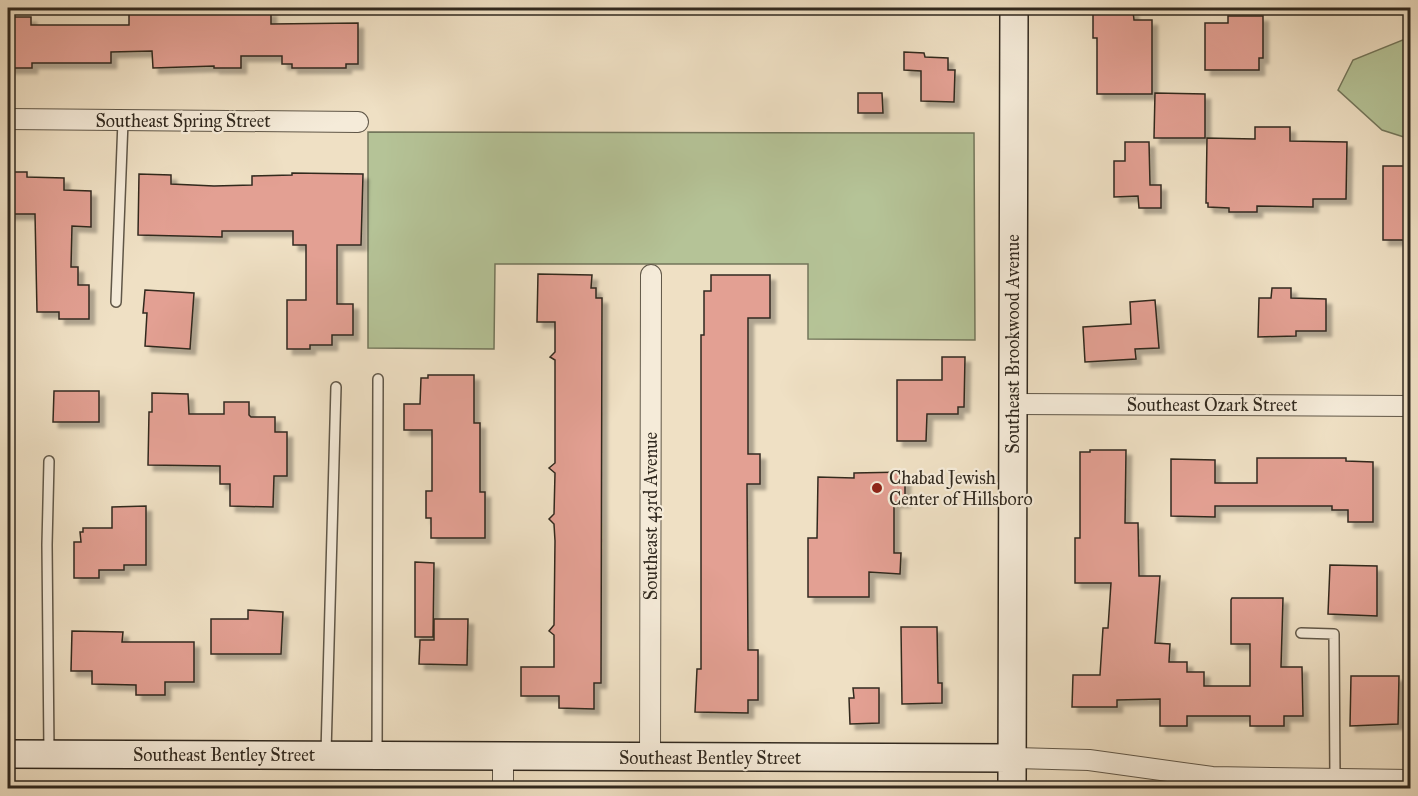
<svg xmlns="http://www.w3.org/2000/svg" width="1418" height="796" viewBox="0 0 1418 796" font-family="'IM FELL Great Primer',serif">
<style>
.green{fill:#b5c397;stroke:#73765b;stroke-width:1.5}
.building{fill:#e3a093;stroke:#31291f;stroke-width:1.5;filter:url(#shadow)}
.lines{fill:none;stroke-linecap:round;stroke-linejoin:round}
.lane-casing{stroke:#605748;stroke-width:12}
.street-casing{stroke:#605748;stroke-width:22}
.secondary-casing{stroke:#31291f;stroke-width:30}
.lane{stroke:#f5ebd9;stroke-width:9}
.street{stroke:#f5ebd9;stroke-width:20}
.secondary{stroke:#f5ebd9;stroke-width:27}
.poi-dot{fill:#8f2418;stroke:#f5ebd9;stroke-width:2}
.labels{text-anchor:middle;stroke-width:4.5;stroke-linejoin:round;paint-order:stroke}
.street-label{font-size:18px;fill:#31291f;stroke:#f5ebd9}
.poi-label{font-size:18px;fill:#31291f;stroke:#f5ebd9;text-anchor:start}
</style>
<defs>
<filter id="shadow"><feDropShadow dx="5.5" dy="5.5" stdDeviation="1.5" flood-color="#0004"/></filter>
</defs>
<rect width="100%" height="100%" fill="#efe0c4"/>
<filter id="stains"><feTurbulence type="fractalNoise" baseFrequency=".00333" numOctaves="4"/><feColorMatrix values="0 0 0 0 .2 0 0 0 0 .09 0 0 0 0 .02 0 0 0 .5 -.17"/></filter>
<radialGradient id="worn" r=".72"><stop offset=".6" stop-color="#630" stop-opacity="0"/><stop offset="1" stop-color="#630" stop-opacity=".3"/></radialGradient>
<path class="green" d="M1410,37v102l-28,-9 -44,-40 15,-30z
M368,132l606,1 1,207 -167,-1v-75h-313l-1,85 -126,-1z"/>
<path class="building" d="M209,11h62v13l87,-1v41h-12v4h-54v-4h-10v-8h-41v12h-27v-2l-61,2 -1,-17 -41,1v11h-79v5h-24v-51h23v8h98v-12z
M1093,11h40l1,9h18v74h-55v-56h-4z
M1228,16h35v42h-4v12h-54v-47h23z
M904,52l20,1 1,4 23,1v12h7l-1,32 -33,-1v-30l-17,-1z
M858,93h24l1,20h-25z
M1155,93l50,1v44h-51z
M1255,127h35v14l57,1 -1,57h-33v8l-56,-1v6h-28v-4l-21,-1v-4h-2l1,-65 48,1z
M1125,142h24l1,43h11v23h-22l-1,-12 -24,1v-36h11z
M1383,166h27v74h-27z
M8,172h19v5l37,1v12l27,1v36l-19,-1 -1,41h7v18h11v34h-30v-7h-22l-2,-98h-27z
M292,173l71,1 -2,71h-24v59h16v31h-21v10h-22v4h-23v-49h19v-55h-13v-14h-71v6l-84,-2 1,-61 32,1v9l43,2 38,-1v-9l40,-1z
M538,274l54,1 -1,13h5v10h6l-1,385h-7v26l-35,-1v-12h-38v-29h33v-32l-5,-4 5,-6 1,-84 -1,-17 -5,-5 5,-5 1,-41 -6,-5 6,-5v-103l-5,-3 5,-5v-30h-18z
M711,275h59v43h-22v136h12v30h-13l1,166h10v50h-10v13l-53,-1 2,-43h4v-334h3v-44h7z
M1272,288h19v10l35,1v32h-30v5l-38,1 1,-39h12z
M145,290l49,3 -4,56 -45,-3 2,-33h-4z
M1155,300l4,48 -24,1 1,10 -51,3 -2,-35 48,-3 -1,-22z
M942,357h23l-1,50h-6v7h-31l-1,27h-29v-61h45z
M428,375h46v48h6v69h5v46h-54v-20h-5v-27h6v-61h-28v-26h16l1,-26h7z
M54,391h45v31h-46z
M152,393l36,1 1,20h35v-12h25v13l2,2h24v15h12v44h-13l-1,31 -43,-1v-22h-10v-18l-72,-1 1,-53h3z
M1090,450h36l-1,73h13l1,53h21l-5,67 15,1 -1,18h18v10h17v14h46v-42h-19v-44l1,-2h51l-2,69h21l1,49h-19v10h-34v-10h-63v10h-27v-27l-43,1v7h-45l1,-32h27l3,-47h5l3,-45h-36v-45h5v-86h10z
M1257,458h89v3l27,1v60h-25v-12h-16v-4h-117v11l-44,-1v-57l44,1v23h42z
M905,472v30h-11v51h7l-1,21 -31,-2v25h-61v-59h9l1,-61 36,1v-5z
M146,506v59h-22v5h-25v8h-25v-36h7l-1,-10h3v-4h29v-21z
M415,562l19,1 -1,74h-18z
M1330,565l47,1v50l-49,-2z
M248,610l35,2 -2,42h-70v-35h37z
M434,619h34l-1,46 -48,-1 1,-24h14z
M901,627h36l1,56h4v20l-40,1z
M72,631l51,1 -1,10h72v40h-29v13h-29v-10l-44,-1v-13h-21z
M1351,676h48l-1,48 -48,2z
M853,688h26v35l-29,1 -1,-26h5z"/>
<g class="lines">
<defs>
<path id="lane" d="M116,302l7,-181
M49,461l-2,84 2,207
M1301,633l33,1 1,145
M326,753l10,-366
M377,754l1,-375"/>
<path id="street" d="M8,119l350,3
M1013,404l397,2
M650,758l1,-483
M1012,758l77,2 123,17 198,3
M503,788v-31"/>
<path id="secondary" d="M8,754l1004,4
M1012,788l2,-780"/>
</defs>
<use href="#lane" class="lane-casing"/>
<use href="#street" class="street-casing"/>
<use href="#secondary" class="secondary-casing"/>
<use href="#lane" class="lane"/>
<use href="#street" class="street"/>
<use href="#secondary" class="secondary"/>
</g>
<circle class="poi-dot" cx="877" cy="488" r="6"/>
<g class="labels">
<g class="street-label">
<text x="183" y="127">Southeast Spring Street</text>
<text transform="translate(1013 344) rotate(-90)" y="6">Southeast Brookwood Avenue</text>
<text x="1212" y="411">Southeast Ozark Street</text>
<text transform="translate(651 516) rotate(-90)" y="6">Southeast 43rd Avenue</text>
<text x="224" y="761">Southeast Bentley Street</text>
<text x="710" y="764">Southeast Bentley Street</text>
</g>
<g class="poi-label">
<text x="889" y="484">Chabad Jewish<tspan x="889" dy="21">Center of Hillsboro</tspan></text>
</g>
</g>
<rect width="1418" height="796" fill="none" stroke="#efe0c4" stroke-width="30"/>
<rect x="9" y="9" width="1400" height="778" fill="none" stroke="#31291f" stroke-width="3"/>
<rect x="15" y="15" width="1388" height="766" fill="none" stroke="#31291f" stroke-width="1.5"/>
<rect width="100%" height="100%" filter="url(#stains)"/>
<rect width="100%" height="100%" fill="url(#worn)"/>
</svg>
